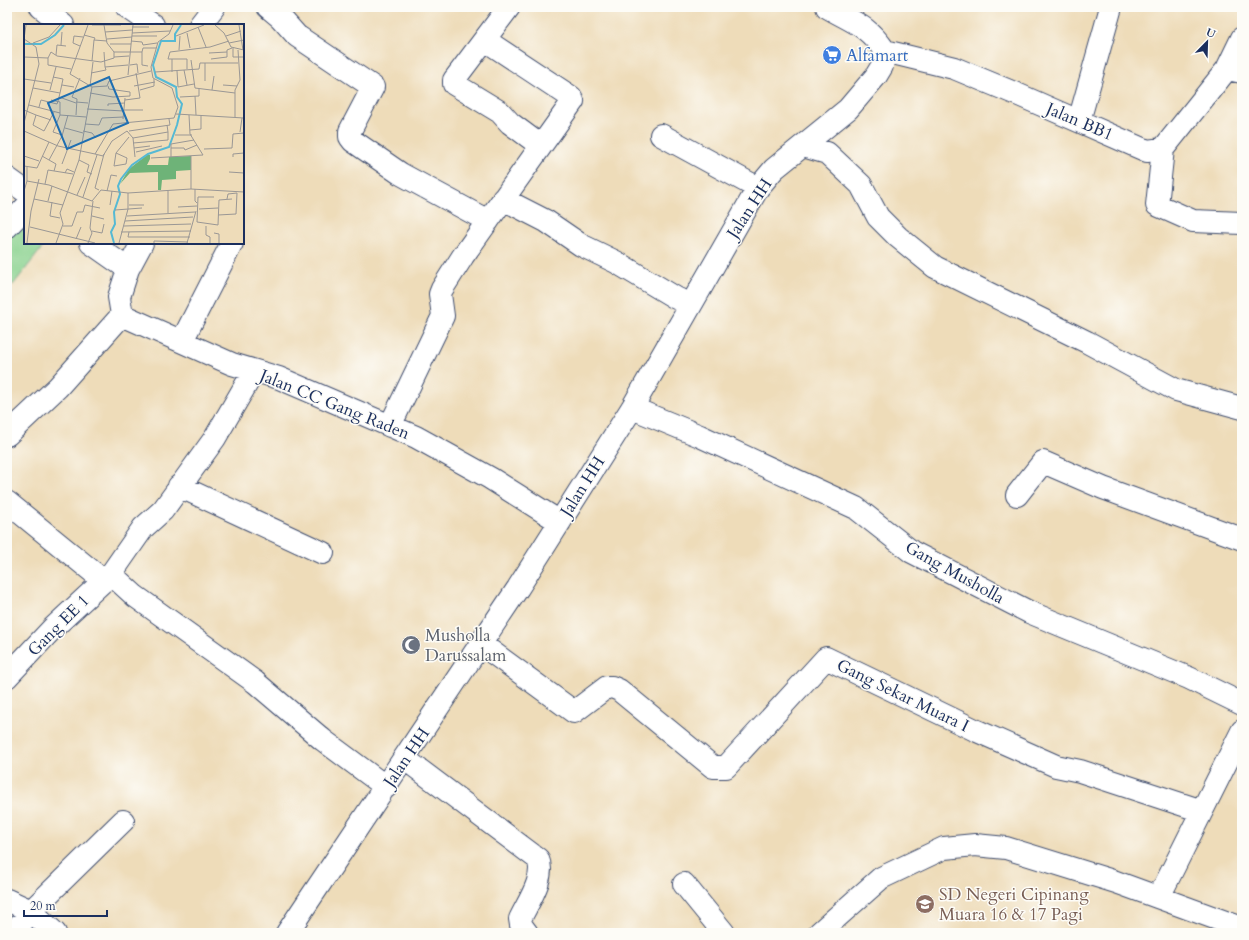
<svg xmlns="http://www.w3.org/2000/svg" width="1249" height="940" viewBox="0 0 1249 940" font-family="Cardo,serif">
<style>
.green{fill:#88d18d;stroke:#528076}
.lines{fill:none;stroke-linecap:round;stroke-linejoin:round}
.minor-casing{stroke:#3b496c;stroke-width:24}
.minor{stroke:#fff;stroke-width:22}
.labels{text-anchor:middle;stroke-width:3;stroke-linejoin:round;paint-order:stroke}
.shop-label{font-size:17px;fill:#366cbe;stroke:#fdfcf7;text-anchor:start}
.street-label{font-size:17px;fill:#1b2f5e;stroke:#fdfcf7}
.worship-label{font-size:17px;fill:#5b616d;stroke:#fdfcf7;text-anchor:start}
.education-label{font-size:17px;fill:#785e54;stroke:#fdfcf7;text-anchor:start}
.inset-river{fill:none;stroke:#55b9d4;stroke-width:2}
.inset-road{fill:none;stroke:#9a9795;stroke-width:1}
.view{fill:#1f6fb2;fill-opacity:0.15;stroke:#1f6fb2;stroke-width:2}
.inset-edge{fill:none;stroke:#1b2f5e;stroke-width:2}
</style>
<rect width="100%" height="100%" fill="#fdfcf7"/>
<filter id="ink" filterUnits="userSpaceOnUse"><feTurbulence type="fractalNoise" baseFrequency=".025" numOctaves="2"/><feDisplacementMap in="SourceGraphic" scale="8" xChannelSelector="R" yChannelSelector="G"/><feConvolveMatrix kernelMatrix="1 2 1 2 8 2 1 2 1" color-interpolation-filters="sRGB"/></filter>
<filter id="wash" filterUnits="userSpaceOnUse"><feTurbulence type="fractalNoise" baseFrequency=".012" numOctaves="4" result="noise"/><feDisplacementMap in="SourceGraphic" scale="16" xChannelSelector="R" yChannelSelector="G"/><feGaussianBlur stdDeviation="0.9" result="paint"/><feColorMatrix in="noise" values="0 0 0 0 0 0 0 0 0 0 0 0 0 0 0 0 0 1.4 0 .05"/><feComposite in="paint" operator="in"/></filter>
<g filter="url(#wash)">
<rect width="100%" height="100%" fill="#eedcb9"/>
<path class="green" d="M17,220l8,7v16h21l-33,42 -6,-5v-47z"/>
</g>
<g filter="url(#ink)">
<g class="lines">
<defs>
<path id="minor" d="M41,7l22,18
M127,7l26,18
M268,7l12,10 17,19 76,51 -23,44v6l3,4 48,33 87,47
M827,7c27,16 39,17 58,44
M200,25l14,-18
M485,40l86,57 2,4 -32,45
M885,51l69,17 65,27 128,56 16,-2 64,-80 15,3
M1227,69l15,-31
M1079,121l32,-114
M661,135l97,53
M803,146l24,7 34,32 17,32 20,20 37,30 152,75 89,48 66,18
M1163,149l-6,56 36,16 49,2
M7,178l18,13
M503,199l43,22 35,24 35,17 60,36 15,7
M7,227l18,-19
M91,243l37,26
M142,243l-14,26 -9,28 3,18 110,49 47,14 137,59 74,41 70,44
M182,341l50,-98
M632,408l68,28 156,72 56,44 117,60 160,66 53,26
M390,426l53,-110 -3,-22 2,-5 21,-33 78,-110 -31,-23 -10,-11 -46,-28v-4l55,-73
M7,435l51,-48 64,-72
M179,486l144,67
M1017,495l26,-33 60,26 139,51
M7,502l97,79
M111,574l24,22 120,86 68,58 63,47
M481,644l93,68 33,-25h5l7,3 94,77h13l100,-109 149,72 81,36 24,5 122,40
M7,677l46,-49 58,-54 32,-46 20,-18 52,-72 39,-67
M405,759l133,100c8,18 -10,43 -18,60l1,6 6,8
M684,884l40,49
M1159,897l83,-166
M7,900l24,11 24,22
M13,933l18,-22 92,-90
M287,933l231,-345 114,-180 126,-220 16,-19 74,-60 28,-33 6,-10 3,-15
M819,933l62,-55 63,-30 31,-3 31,3 110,34 126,46"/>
</defs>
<use href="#minor" class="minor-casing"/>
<use href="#minor" class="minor"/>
</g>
</g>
<defs>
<symbol id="supermarket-disc" viewBox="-11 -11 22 22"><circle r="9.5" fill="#3f7fe0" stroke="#fdfcf7"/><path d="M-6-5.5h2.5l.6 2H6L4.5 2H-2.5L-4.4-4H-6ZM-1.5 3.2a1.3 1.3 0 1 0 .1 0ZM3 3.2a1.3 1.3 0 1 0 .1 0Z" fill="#fff"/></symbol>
<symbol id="mosque-disc" viewBox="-11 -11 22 22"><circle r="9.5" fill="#6b7280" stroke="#fdfcf7"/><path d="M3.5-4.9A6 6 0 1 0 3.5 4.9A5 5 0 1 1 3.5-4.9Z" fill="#fff"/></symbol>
<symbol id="school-disc" viewBox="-11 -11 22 22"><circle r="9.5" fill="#8d6e63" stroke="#fdfcf7"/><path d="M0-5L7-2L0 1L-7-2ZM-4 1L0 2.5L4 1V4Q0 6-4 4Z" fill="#fff"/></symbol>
</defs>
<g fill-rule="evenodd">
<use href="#supermarket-disc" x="821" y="44" width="22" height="22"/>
<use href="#mosque-disc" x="400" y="634" width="22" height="22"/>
<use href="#school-disc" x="914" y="893" width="22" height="22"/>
</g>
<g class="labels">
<g class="shop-label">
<text x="846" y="61">Alfamart</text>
</g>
<g class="street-label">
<text transform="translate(1080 121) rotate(23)" y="6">Jalan BB1</text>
<text transform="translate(749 208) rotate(-57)" y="6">Jalan HH</text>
<text transform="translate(335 404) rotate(22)" y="6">Jalan CC Gang Raden</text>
<text transform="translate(582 486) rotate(-58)" y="6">Jalan HH</text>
<text transform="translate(955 572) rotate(29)" y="6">Gang Musholla</text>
<text transform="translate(58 625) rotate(-45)" y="6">Gang EE 1</text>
<text transform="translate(903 695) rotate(26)" y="6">Gang Sekar Muara I</text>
<text transform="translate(406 757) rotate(-56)" y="6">Jalan HH</text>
</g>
<g class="worship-label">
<text x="425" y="641">Musholla<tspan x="425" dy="20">Darussalam</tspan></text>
</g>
<g class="education-label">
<text x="939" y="900">SD Negeri Cipinang<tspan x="939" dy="20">Muara 16 &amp; 17 Pagi</tspan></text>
</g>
</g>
<g transform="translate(24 24)">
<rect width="220" height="220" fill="#eedcb9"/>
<path d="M123,131h3v4l-3,6h21l1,-8 22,-1v14l-15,1v8l-14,1 -1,10h-3v-18l-28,1 -10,11 9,-15z" fill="#6eb378"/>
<path class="inset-river" d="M0,20h17l14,-9 9,-10M90,219l-3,-11 4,-8 -1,-12 6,-18 -2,-8 3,-7 11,-14 16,-11 21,-7 8,-22 5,-21 -5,-7 -1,-10 -20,-10 -3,-12 8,-24h14v-7l6,-9"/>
<path class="inset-road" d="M64,1l-18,49 22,13 15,-1 2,-5 42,-10M68,1h29M80,1l3,18 7,9M191,1l9,8 7,14 13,3M215,1l4,25M108,3h17M174,3l8,20M81,8l27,-2M108,9l38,-2M163,9l3,15M60,11l11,3 -1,2M108,12h25M152,12l28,-11M202,12l15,-5M83,15l25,-2M70,16l13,1M107,17l11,1 1,3 14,-2M9,19l16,-6 11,-12M205,19l15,-3M86,20h21M37,21l1,-13M56,22l-7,-3 1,-7 9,1M209,24v9h11M155,26l1,-14M80,28l1,15 23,-2M90,28h28l1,-4h13M118,28v13l6,1M185,29l18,-1M32,31l1,-10 9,1M0,33l24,1v7l23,4M90,33l15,-1M24,34l3,-6 6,4 44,6 13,-4v-6M187,35l16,-2v-7l5,-2M167,36l4,28 40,5M68,37l2,-21M181,39v18M106,41l7,-1 1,9M163,45v-10h-19l2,-7 40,-5 19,-6M160,46l3,15M153,47l1,16 16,-3M131,48l44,-3 1,-6h38M148,48v-13M67,49l15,-3 -1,-3M104,51l5,-50M29,53l10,2 -3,14M0,55l27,4M38,61l12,2M199,61l14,1M66,62l3,-24M84,62l1,3 21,3M110,62l21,-4M9,64l27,5 -2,8M26,66l6,-23M116,66l14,-4v-7M188,66l2,-14M66,69l23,4 17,-1v-4M171,72l1,19M35,73l17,6M156,73l19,-1v-7M27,76l9,2v11M101,76l15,-2 -4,-25M52,78l12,1M5,81l31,8v2l26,2M84,82v-2l17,-1M15,83l2,-7 16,4 1,-3M63,85l37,2M0,86l12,5 -3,10 11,6 10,-19M100,86h19M152,90l68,4M12,91l15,5M36,91l-7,17 9,3M52,91l1,-16 -5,-2 8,-19M211,93v-27l5,-10 -2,-30M99,95l2,-21M0,99l15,-59 -3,-17 -12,-8 2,-14M61,100l14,1 3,-7 21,-1M41,104l18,5M166,106l11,-1v-13M0,107l34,15 37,8 18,-30 61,-6 4,-11 -6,-19 -19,-10 -2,-11 7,-25 11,-8 4,-9M59,107l9,2 4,5M105,107l41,-6 -1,-6M216,108l2,-14M151,111h17M109,114l35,-6 -1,-7M109,119l35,-3v-8M110,124l16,-2M147,124h13l1,2 12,-5M180,125l28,-1 1,-14 11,-1M112,128l26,-6M92,129l-2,13 12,-2 1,-6M71,130l8,2 9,-15 15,-10 6,7 2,19M0,132l15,5M18,132l14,8 -2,7M167,132v33M147,133v-13l23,-4M209,133v-3l11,-1M103,134l-11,-5 13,-16M127,134l52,-3 -13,-21 -1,-19M25,136l13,-24 6,-21M55,136l10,5 -2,7 5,2M38,140l9,-24M0,142l13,2 12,-26M205,148l15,1M41,149l2,-4 7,3M3,157l22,4 43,16 9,-11 27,3 63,-4 53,3M21,160l3,-14 25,4M171,165v12l2,2M75,166l-4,-2 9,-34M0,167l3,-10v-14M83,167l4,-16 6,1M144,167v22M53,171l8,-18M59,173l14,-42M190,173h-16l-1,25 21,3 1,-25 13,-1M10,175l29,6M203,175l1,-5 9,-1M24,177l4,-15M28,178l-2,14 10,2M86,181l2,-14M105,181h15M154,183l19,-1M175,185l19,-1M91,186l27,-2M194,191l18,-1 1,-21M68,192l12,3M103,192l68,-4M101,197l68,-4M39,202h9l5,-14h6l2,-7 15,3M100,202l67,-2M182,202v9l4,2v6M6,203l65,16M68,207l10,2 2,-9M97,208l70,-1M105,208l-1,5h62M190,209l5,1v9M52,215l5,-12M3,219l4,-32 8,-32M32,219l7,-19 -3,-11 19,-53 13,-73M64,219l4,-10 -2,-5 3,-27M95,219l9,-34v-16M130,219v-2l34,1M163,219l9,-32"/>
<path class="view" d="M85,53l19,46 -61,26 -19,-46z"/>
<rect width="220" height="220" class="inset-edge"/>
</g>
<rect width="1249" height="940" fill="none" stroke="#fdfcf7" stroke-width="24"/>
<g transform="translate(1207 42) rotate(23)" stroke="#fdfcf7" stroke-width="3" paint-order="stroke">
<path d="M0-3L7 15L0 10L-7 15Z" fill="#1b2f5e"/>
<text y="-6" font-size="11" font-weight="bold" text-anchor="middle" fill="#1b2f5e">U</text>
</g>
<path d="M24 910v6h83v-6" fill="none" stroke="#1b2f5e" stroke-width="2"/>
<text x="30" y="910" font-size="12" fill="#1b2f5e" stroke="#fdfcf7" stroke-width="3" paint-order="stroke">20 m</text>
</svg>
